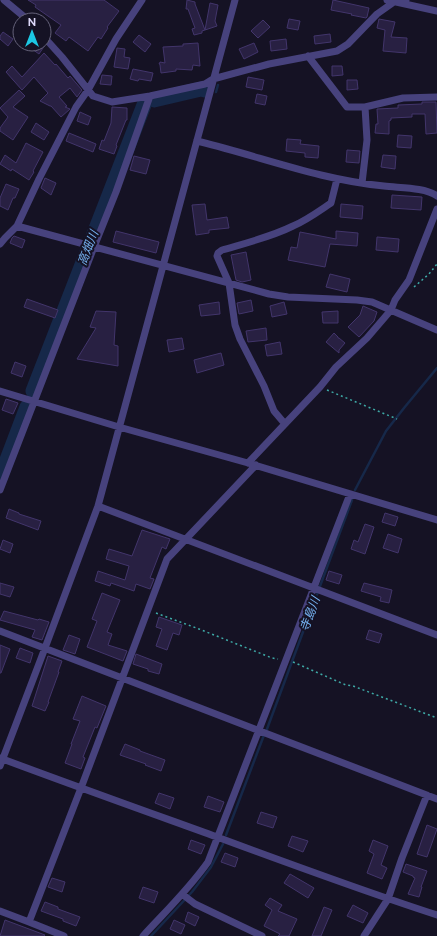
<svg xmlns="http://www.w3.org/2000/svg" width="437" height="936" viewBox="0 0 437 936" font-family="Raleway,'Noto Sans JP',sans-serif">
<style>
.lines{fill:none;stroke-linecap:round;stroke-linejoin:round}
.stream{stroke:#162849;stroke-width:2.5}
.river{stroke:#162849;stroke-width:15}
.building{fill:#282042;stroke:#42356b}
.path{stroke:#3ea9a6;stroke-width:1.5;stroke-dasharray:2 3;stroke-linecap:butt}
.minor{stroke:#47427d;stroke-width:7}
.labels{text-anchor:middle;stroke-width:4;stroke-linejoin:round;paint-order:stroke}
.water-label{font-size:12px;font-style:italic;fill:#74b0ee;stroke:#151224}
</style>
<rect width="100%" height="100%" fill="#151224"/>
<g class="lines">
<path class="stream" d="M216,92l2,-7
M355,490l31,-59 18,-23 33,-40
M267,729l85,-229
M226,835l38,-100
M151,936l41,-44 19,-25 12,-23"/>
<path class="river" d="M154,100l47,-11 4,1
M33,391l111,-286
M0,478l27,-71"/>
</g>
<path class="building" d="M28,0h76l15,11 -12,16 1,1 -7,11 -3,-2 -10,14 -19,-14 -3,4 -11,-8 6,-8 -26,-18 1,-2z
M187,0l8,2v2l10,26 -3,1v2l-8,2 -2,-6 3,-1 -7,-19h-2z
M333,0l36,8 -2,9 -1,1 -15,-3 1,-1 -21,-4z
M210,3l8,2 -3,16 2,5 -12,4z
M289,19l11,2 -2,9 -11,-2z
M379,19l16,3 -4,15 16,1 -1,15 -23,-2 2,-21 -8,-2z
M263,20l7,7 -12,11 -7,-7z
M3,32l10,7 -5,7 -8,-7v-3z
M330,34l1,8 -16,2 -1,-8z
M139,35l12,9 -6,8 -12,-10z
M286,39l1,10 -16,2 -1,-10z
M198,43l2,23 -7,-1 -1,5 -16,-1v2l-15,2 -1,-8 -1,-2h1v-1l5,1 -2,-16 20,-1v-2z
M254,43l4,9 -14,7 -5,-10z
M25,44h19l1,1 -6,9z
M117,48l8,1 -1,8 6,1 -2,11 -14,-2z
M44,53l11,12 1,-1 12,14 2,-2 12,14 -5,7 -7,-9 -11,9 8,9 -2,1 5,2 -9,8 -10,-11h-1l-10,-5 8,-8 -14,-16 -12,13 -16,-18 6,-6 10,11z
M332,66h10l1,9 -11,1z
M133,69l20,4 -2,8 -12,-2 -1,2 -8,-2z
M102,75l10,1 -1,9 -11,-1z
M248,77l16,3 -2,10 -16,-3z
M347,80h10l1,9 -11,1z
M19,90l6,6 -12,11 15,10 -15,23 -13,-9v-3l8,-11 -8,-9z
M257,94l10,2 -2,9 -10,-2z
M422,102h14l1,31 -11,1 -1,-20h-13v3l-21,1v2l-2,1v13l-14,-1 1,-9h2l-1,-15 21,-1v-3l24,-1z
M112,107l15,1v12h-1l-10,25 1,1 -3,8 -15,-5 3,-9 2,1 7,-18z
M80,112l11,5 -3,8 -11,-4z
M36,123l13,9 -5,8 -13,-8z
M69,133l27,11 -3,8 -27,-11z
M398,135l14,1 -1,12 -14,-1z
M287,139l14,1 -1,4 19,2 -1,12 -13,-1v-4l-19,-2z
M26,143l17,9 -10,19 1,1 -5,8 -17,-11 -1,2 -11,-7 5,-9 11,8z
M347,150l13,1 -1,12 -13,-1z
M383,155l13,1 -1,13 -14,-2z
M134,156l16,4 -4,14 -16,-4z
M45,178l11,5 -5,12 -10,-7z
M6,184l13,5 -4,9h-2l-5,12 -8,-4v-8z
M392,195l30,2 -1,13 -30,-2z
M205,204l2,16 20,-3 2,11 -20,2v3l-13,2 -4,-30z
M341,204l22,2 -1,13 -22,-2z
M116,231l43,11 -3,11 -43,-11z
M336,231l22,2 -1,13 -27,-2 -5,23 -37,-7 3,-13 6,1 3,-16 36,7z
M14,236l11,4 -3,8 -12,-5 2,-5z
M377,237l22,2 -1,13 -22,-2z
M246,252l5,28 -9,2 -6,-2 -5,-25z
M330,274l20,5 -3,13 -21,-5z
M27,299l31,11 -3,8 -31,-11z
M251,300l2,11 -14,3 -2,-11z
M219,302l1,12 -19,2 -2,-11z
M284,302l3,12 -15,3 -2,-11z
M363,306l14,6 -3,9 -15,16 -11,-10 12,-12z
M96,311l20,1 -2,33 4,1v20l-41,-7 19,-31 -6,-1z
M338,311v12h-15l-1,-11z
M266,328l1,12 -19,2 -2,-11z
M334,333l4,4v1h1l6,5 -6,7v3l-13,-11z
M182,338l2,11 -15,3 -2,-12z
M280,342l2,12 -15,2 -2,-11z
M221,353l3,12 -27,8 -3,-13z
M15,362l11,4 -4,11 -11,-4z
M6,399l12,4 -5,11 -11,-4z
M9,509l10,4v1l22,7 -3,9 -32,-12z
M385,513l13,4 -3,9 -13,-4z
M365,524l9,3 -9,27 -14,-5 3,-9 4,2z
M142,530l28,9 -4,10 -4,-2 -12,31 4,1 -4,10 -14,-5 -2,7 -23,-8 -1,3 -15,-5 3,-10 27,9 4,-14 -23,-7 3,-10 23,7z
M388,534l14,5 -4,14 -15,-5z
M3,540l10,4 -3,9 -10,-4z
M329,571l13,4 -3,9 -13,-4z
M0,583l14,4 -4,10 -10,-3z
M364,583l28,7 -3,13 -9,-2 1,-4 -20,-6z
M102,593l18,7 -13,32 5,2 -4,11 19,6 -4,10 -36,-14 10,-26 -5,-2z
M4,611l34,9 1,-1 10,3 -7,18 -10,-3 3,-7 -35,-10z
M159,617l23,8 -3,10 -6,-2 -6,17 -11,-4 6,-17 -6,-2z
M369,630l13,4 -3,9 -13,-4z
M69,635l11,4 -5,15 -12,-4z
M0,645l10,4 -9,24h-1z
M20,648l13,5 -3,10 -14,-5z
M136,654l26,10 -3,10 -11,-3v-2l-15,-5z
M48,656l14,5 -4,11h1l-11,30h1l-4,9 -13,-5z
M82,696l24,10 -9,22 -2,-1 -12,30 2,1 -4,11 -16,-6 7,-19h-1l9,-23 -7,-2z
M125,744l15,6v1l25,9 -4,11 -16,-6 1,-1 -26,-9z
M159,793l15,5 -4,11 -15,-6z
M208,796l16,6 -4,10 -16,-5z
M261,812l16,5 -4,11 -16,-5z
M427,825l10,4 -10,28 -10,-3z
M292,836l16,5 -5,11 -15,-6z
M191,840l14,5 -4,9 -13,-5z
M373,840l15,6 -7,19 6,3 -5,11 -15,-6 7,-19 -5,-3z
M225,853l13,5 -3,9 -14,-5z
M406,864l21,7 -6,16h1l-3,10 -11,-3 7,-16 -2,-1v-1l-10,-4z
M290,874l24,14 -6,10 -24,-15z
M52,878l13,4 -3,10 -14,-5z
M143,887l15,5 -4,11 -15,-5z
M270,898l12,7 -4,6 19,8 -8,17h-11l2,-2 -16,-8 8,-16 -7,-5z
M45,902l13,5v2l22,8 -4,9 -13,-5v-2l-22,-8z
M353,905l15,8 -5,10 -16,-7z
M324,907l8,3 -11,26h-9z
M188,912l11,5 -4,9 -10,-5z
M5,920l40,15 -1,1h-44z
M174,920l11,5 -4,9 -11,-5z"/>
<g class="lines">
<path class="path" d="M414,287l15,-13 8,-10
M327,390l70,29
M156,613l43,16 73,29 6,1
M293,662l53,23 7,1 84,32"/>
<path class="minor" d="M4,0l24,20
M387,0l50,11
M44,37l18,20 31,39 19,6 38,-6 55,-12 8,-5 56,-15 68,-13 11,-7 29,-30 17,-12 12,-2
M308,56l39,51h18l38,-9 34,-1
M197,140l4,2c61,15 120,38 183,44 15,2 41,1 53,10
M362,183l5,-43 -2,-33
M17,226l252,68 19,3 69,3 15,2 65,28
M0,244l5,-6 12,-12 22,-47 37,-72 12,-17 28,-51 26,-39
M0,391l119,36 129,36 189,57
M285,424l-11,-13 -10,-25 -24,-47 -5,-14 -6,-42 -12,-27 1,-3 4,-3c24,-7 49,-13 71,-24 14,-6 26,-15 38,-23l6,-24
M248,463l72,-76 16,-20 31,-29 24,-28 4,-10 14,-20 28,-71
M0,490l94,-243 22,-55 34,-96
M98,506l339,129
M0,631l437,168
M0,758c72,27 145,53 217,79 73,27 146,54 220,78
M0,766l45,-118 53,-142 137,-506
M182,894l13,10 67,32
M0,911l29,11
M64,936l-35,-14 52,-134 86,-229 89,-94
M143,936c22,-24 46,-47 65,-74l142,-368
M364,936l24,-37 14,-41 25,-63"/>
</g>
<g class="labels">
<g class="water-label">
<text transform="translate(88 248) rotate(-69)" y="4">高畑川</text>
<text transform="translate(310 614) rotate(-70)" y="4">寺島川</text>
</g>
</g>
<g transform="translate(32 32)"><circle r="19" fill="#151224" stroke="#65627a"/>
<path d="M0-3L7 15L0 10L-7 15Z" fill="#1cc7e3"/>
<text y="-6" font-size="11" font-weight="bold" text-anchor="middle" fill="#ded9fa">N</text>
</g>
</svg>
